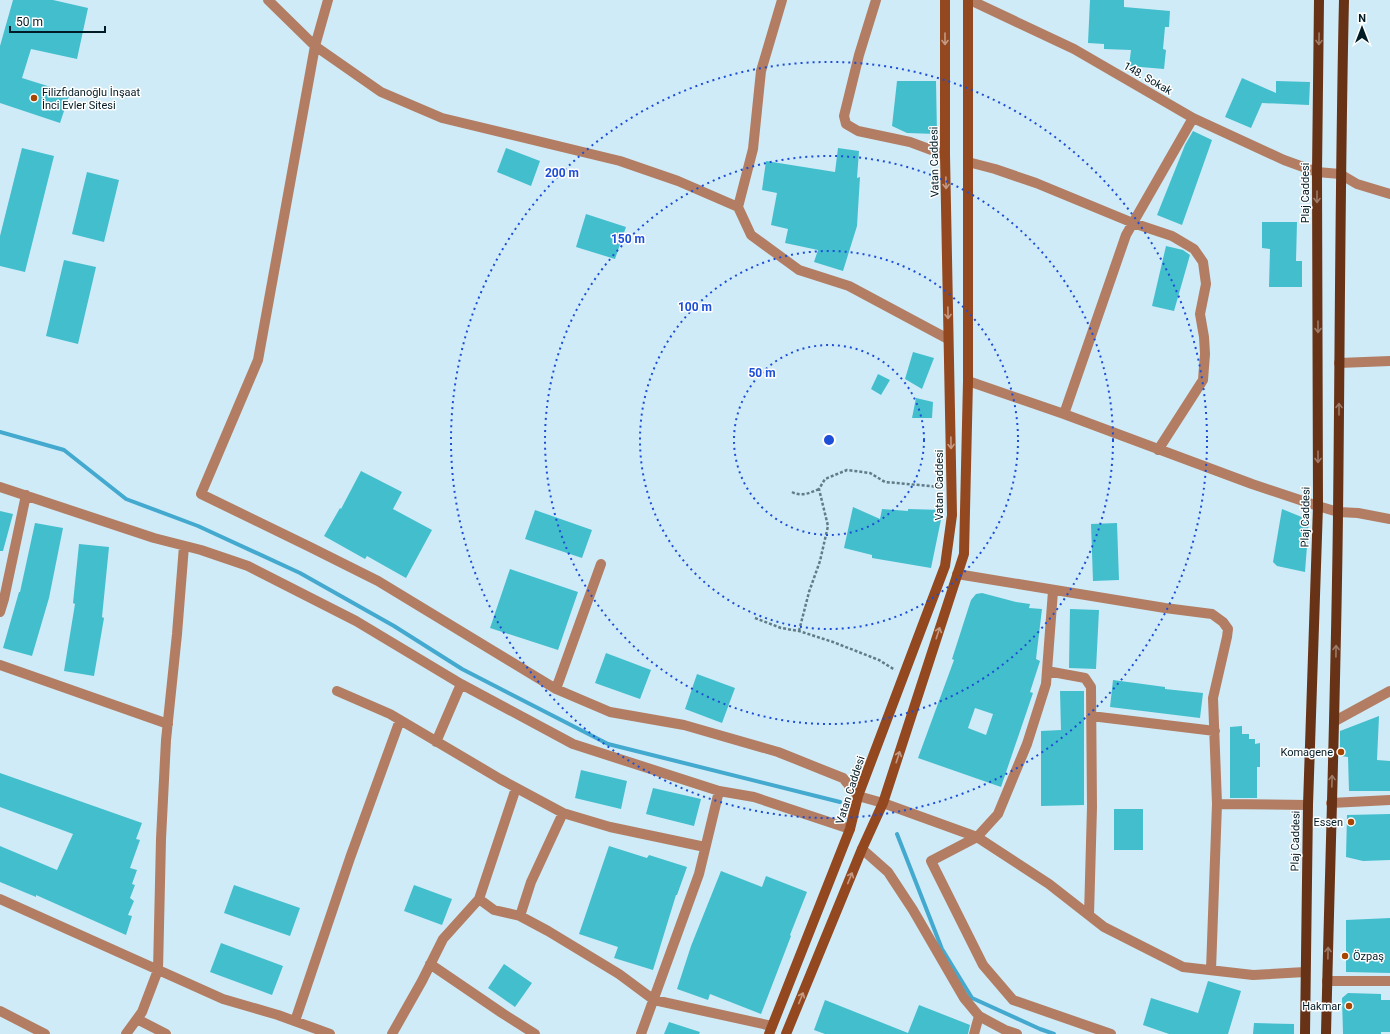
<svg xmlns="http://www.w3.org/2000/svg" width="1390" height="1034" viewBox="0 0 1390 1034" font-family="Roboto,sans-serif">
<style>
.lines{fill:none;stroke-linecap:round;stroke-linejoin:round}
.stream{stroke:#43a9cf;stroke-width:4}
.building{fill:#43becd;fill-rule:evenodd}
.path{stroke:#607c87;stroke-width:2.5;stroke-dasharray:3 2;stroke-linecap:butt}
.minor{stroke:#b27d63;stroke-width:10}
.secondary{stroke:#93481f;stroke-width:10}
.primary{stroke:#673216;stroke-width:10}
.oneway{stroke:#c49a84}
.oneway2{stroke:#9c7a68}
.ring{fill:none;stroke:#1d4ed8;stroke-width:2;stroke-dasharray:2 4}
.poi-dot{fill:#a74600;stroke:#fff;stroke-width:1.5}
.labels{text-anchor:middle;stroke-width:3;stroke-linejoin:round;paint-order:stroke}
.street-label{font-size:11px;fill:#001b26;stroke:#fff}
.poi-label{font-size:11px;fill:#001b26;stroke:#fff;text-anchor:end}
.centre{fill:#1d4ed8;stroke:#fff;stroke-width:2}
.ring-label{font-size:12px;text-anchor:middle;font-weight:bold;fill:#1d4ed8;stroke:#fff;stroke-width:3;stroke-linejoin:round;paint-order:stroke}
</style>
<rect width="100%" height="100%" fill="#cfebf7"/>
<g class="lines">
<path class="stream" d="M0,432l64,18 62,49 72,27 102,47 94,53 68,43 146,75 232,58
M897,834l45,115 30,49 68,31 14,5"/>
</g>
<path class="building" d="M13,0h40l35,8 -11,51 -46,-10 -9,29 48,15 -10,30 -60,-20v-57z
M1090,0h34v7l46,4 -1,16h-4l-2,22 3,1 -2,19 -35,-3 2,-16 -27,-1v-5l-16,-1z
M1242,78l34,15v-12l34,1 -1,23 -47,-2 -11,25 -26,-11z
M897,81h39l1,53 -30,-1 -15,-7z
M1193,131l19,9 -30,85 -25,-10 28,-70z
M22,148l32,8 -29,116 -25,-6v-30z
M506,148l34,13 -9,25 -34,-14z
M838,148l21,3 -2,27 3,-1 -3,49 -14,45 -29,-9 4,-12 -33,-7 3,-14 -17,-4 6,-32 -15,-3 4,-29 69,11z
M87,172l32,8 -15,62 -32,-8z
M586,214l40,13 -11,32 -39,-12z
M1262,222h35l-1,39h6v26h-33l1,-38 -8,-1z
M1166,246l17,4 7,5 -16,56 -22,-5z
M64,260l32,7 -18,77 -32,-8z
M913,352l21,6 -12,31 -17,-10z
M878,374l12,6 -9,15 -10,-6z
M916,398l17,4 -1,16h-20z
M361,471l41,21 -9,17 39,21 -26,48 -39,-22 -2,3 -41,-23 16,-28 1,1z
M853,507l27,12 2,-10 26,2v-2l35,1 -12,58 -59,-10v-3l-28,-7z
M1282,509l27,11 -4,52 -28,-6 -4,-4z
M535,510l57,20 -10,28 -57,-19z
M0,511l13,3 -10,37h-3z
M35,523l28,5 -14,70 -17,58 -29,-8 16,-56h1z
M1117,523l2,57 -26,1 -2,-57z
M79,544l30,3 -7,70 2,1 -10,58 -30,-5 11,-67 -2,-1z
M510,569l68,23 -20,58 -68,-22z
M982,593l34,9 14,2 -1,4 13,1 -6,50 4,2 -10,31 3,1 -32,94 -83,-29 36,-98 -2,-1 19,-59 5,-6zM975,708l18,6 -7,21 -18,-7z
M1070,609l29,1 -3,59 -27,-1z
M606,653l45,17 -11,29 -45,-16z
M697,674l38,14 -13,35 -37,-14z
M1113,680l52,7v2l38,4 -3,25 -90,-11z
M1060,691h24v114l-43,1v-75l20,-1z
M1379,716l-2,44 13,1v30h-41l-1,-34 -8,-1v-25z
M1242,726v8h7v5h6v5l5,-1v24h-3v31h-27v-71z
M581,770l46,11 -6,28 -46,-11z
M0,773l142,50 -6,16 4,1 -10,28 7,2 -5,14 3,1 -5,13 4,3 -6,14 4,1 -6,19 -90,-40v2l-36,-15v-36l57,24 16,-36 -73,-27z
M653,788l48,11 -7,27 -48,-12z
M1114,809h29v41h-29z
M1390,814v46l-27,1 -17,-4 1,-42z
M609,846l38,12 2,-3 38,12 -10,28h-1l-23,75 -39,-12 4,-11 -39,-13z
M721,871l41,16 4,-11 41,16 -17,43 1,1 -30,78 -51,-20 -2,6 -31,-11 14,-43z
M234,885l66,23 -10,28 -66,-23z
M414,885l38,14 -10,26 -38,-14z
M1390,918v55l-44,-1v-52z
M221,943l62,23 -11,29 -62,-23z
M504,964l28,19 -17,24 -27,-19z
M1208,981l33,10 -13,43h-59l-26,-9 8,-27 47,15z
M1348,993l33,1v6h9v32h-9v2h-38l-1,-36z
M825,1000l83,33 11,-28 51,20 -2,9h-143l-11,-4z
M669,1022l31,10 -1,2h-35z
M1254,1023l40,1v10h-41z"/>
<g class="lines">
<path class="path" d="M792,492c9,5 18,1 27,-3
M755,618l26,10 18,3 34,11 46,18 16,10
M799,631l10,-39 11,-31 8,-35 -9,-37 6,-10 22,-9 23,3 15,9 56,5"/>
<path class="minor" d="M268,0l47,46 66,46 61,26 178,43 58,20 60,26
M328,0l-13,46 -57,314 -57,134 109,53 68,34 178,108 54,23 74,13 94,27 65,26 15,18 25,7 94,34 72,47 55,43 79,40 70,8 52,-3
M782,0l-21,71 -8,78 -15,58 13,28 48,35 50,16 99,53
M876,0l-17,55 -15,61 2,8 12,7 52,11 35,13
M970,0l104,49 119,69 91,42 33,12 23,2 17,10 33,10
M968,162l27,7 41,14 97,40 39,13 22,13 9,13 3,22 -6,30 4,23 1,17 -2,26 -45,70
M1339,363l51,-2
M968,381l96,33 188,70 66,22 20,6 20,1 32,6
M1064,414l62,-179 67,-117
M0,487l154,51 47,12 47,16 108,55 105,63 112,60 146,47 35,6 96,32
M957,574l208,34 47,6 11,8 5,7 -1,8 -14,61 4,106 -6,166
M1053,591l-7,93 -19,60 -29,70 -21,23 -46,24 52,104 30,35 98,34
M0,612l4,-13 22,-104
M0,665l168,59
M1047,671l38,7 6,9 1,120 -3,108
M556,689l45,-125
M337,691l53,23 110,65 63,34 47,14 95,20
M1091,716l124,15
M1335,721l55,-30
M436,742l25,-58
M1331,803l59,-3
M1217,804l91,1
M862,849l26,23 25,38 51,88 15,18 26,14 12,4
M0,899l223,100 55,16 52,19
M479,899l37,-111
M520,916l11,-34 32,-69
M430,964l72,49 33,21
M1327,981h63
M0,1011l45,23
M137,1019l29,15
M295,1021l55,-163 50,-138
M126,1034l16,-22 16,-42 3,-131 5,-99 11,-106 7,-88
M392,1034l30,-53 21,-42 36,-40 15,11 26,6 28,15 71,43 35,26 118,26
M641,1034l58,-160 20,-83
M974,1034l5,-18"/>
<path class="secondary" d="M769,1034l81,-205 8,-33 87,-230 7,-51 -7,-360v-155
M786,1034l76,-185 21,-46 81,-249 4,-173v-381"/>
<path class="primary" d="M1305,1034l3,-229 10,-299 -1,-334 2,-172
M1326,1034c4,-173 10,-346 12,-520 2,-171 2,-343 6,-514"/>
</g>
<defs><path id="oneway-shaft" d="M-6 0H5M1.5-3L5.5 0L1.5 3" fill="none" stroke-width="1.6" stroke-linecap="round" stroke-linejoin="round"/></defs>
<g class="oneway">
<use href="#oneway-shaft" transform="translate(945 39) rotate(90)"/>
<use href="#oneway-shaft" transform="translate(946 183) rotate(89)"/>
<use href="#oneway-shaft" transform="translate(948 313) rotate(89)"/>
<use href="#oneway-shaft" transform="translate(951 443) rotate(89)"/>
<use href="#oneway-shaft" transform="translate(938 633) rotate(-72)"/>
<use href="#oneway-shaft" transform="translate(898 757) rotate(-72)"/>
<use href="#oneway-shaft" transform="translate(850 878) rotate(-68)"/>
<use href="#oneway-shaft" transform="translate(801 998) rotate(-68)"/>
</g>
<g class="oneway2">
<use href="#oneway-shaft" transform="translate(1319 39) rotate(91)"/>
<use href="#oneway-shaft" transform="translate(1317 197) rotate(90)"/>
<use href="#oneway-shaft" transform="translate(1318 327) rotate(90)"/>
<use href="#oneway-shaft" transform="translate(1339 409) rotate(-90)"/>
<use href="#oneway-shaft" transform="translate(1318 457) rotate(90)"/>
<use href="#oneway-shaft" transform="translate(1336 651) rotate(-89)"/>
<use href="#oneway-shaft" transform="translate(1332 781) rotate(-88)"/>
<use href="#oneway-shaft" transform="translate(1328 953) rotate(-89)"/>
</g>
<g class="ring">
<circle cx="829" cy="440" r="95"/>
<circle cx="829" cy="440" r="189"/>
<circle cx="829" cy="440" r="284"/>
<circle cx="829" cy="440" r="378"/>
</g>
<g class="poi-dot">
<circle cx="34" cy="98" r="4"/>
<circle cx="1341" cy="752" r="4"/>
<circle cx="1351" cy="822" r="4"/>
<circle cx="1345" cy="956" r="4"/>
<circle cx="1349" cy="1006" r="4"/>
</g>
<g class="labels">
<g class="street-label">
<text transform="translate(1148 78) rotate(30)" y="4">148. Sokak</text>
<text transform="translate(934 162) rotate(-91)" y="4">Vatan Caddesi</text>
<text transform="translate(1305 193) rotate(-90)" y="4">Plaj Caddesi</text>
<text transform="translate(939 485) rotate(-90)" y="4">Vatan Caddesi</text>
<text transform="translate(1305 517) rotate(-89)" y="4">Plaj Caddesi</text>
<text transform="translate(850 790) rotate(-72)" y="4">Vatan Caddesi</text>
<text transform="translate(1295 841) rotate(-89)" y="4">Plaj Caddesi</text>
</g>
<g class="poi-label">
<text x="42" y="96" text-anchor="start">Filizfidanoğlu İnşaat<tspan x="42" dy="13">İnci Evler Sitesi</tspan></text>
<text x="1333" y="756">Komagene</text>
<text x="1343" y="826">Essen</text>
<text x="1353" y="960" text-anchor="start">Özpaş</text>
<text x="1341" y="1010">Hakmar</text>
</g>
</g>
<circle cx="829" cy="440" r="6" class="centre"/>
<g class="ring-label">
<text x="562" y="177">200 m</text>
<text x="628" y="243">150 m</text>
<text x="695" y="311">100 m</text>
<text x="762" y="377">50 m</text>
</g>
<g transform="translate(1362 28)" stroke="#ffffff" stroke-width="3" paint-order="stroke">
<path d="M0-3L7 15L0 10L-7 15Z" fill="#001b26"/>
<text y="-6" font-size="11" font-weight="bold" text-anchor="middle" fill="#001b26">N</text>
</g>
<path d="M10 26v6h95v-6" fill="none" stroke="#001b26" stroke-width="2"/>
<text x="16" y="26" font-size="12" fill="#001b26" stroke="#ffffff" stroke-width="3" paint-order="stroke">50 m</text>
</svg>
